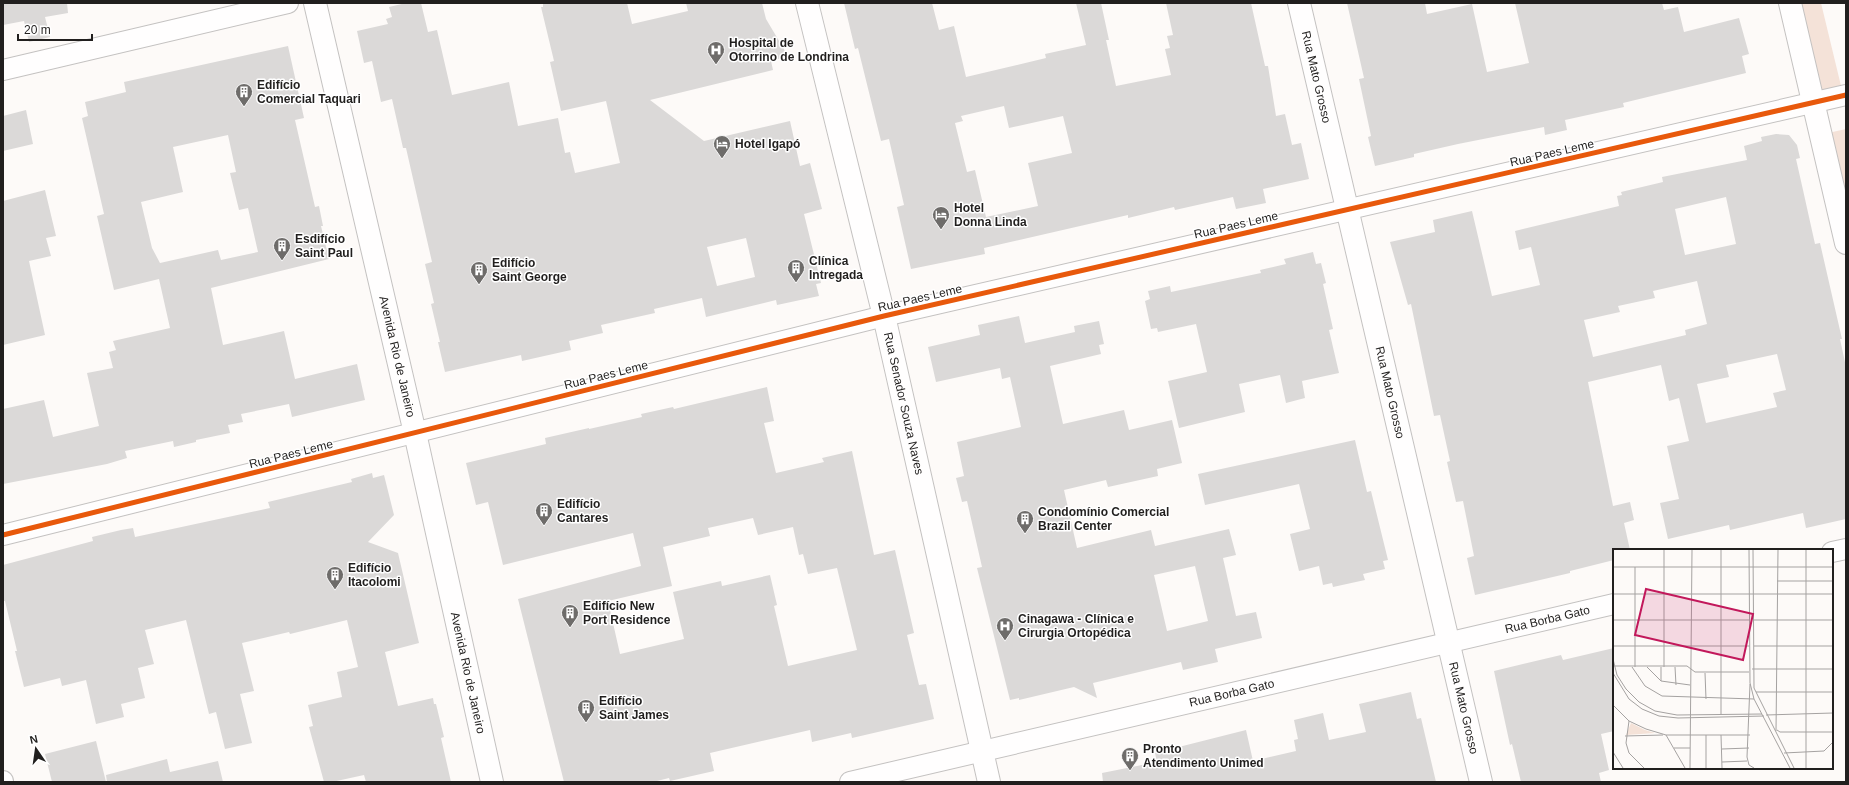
<svg xmlns="http://www.w3.org/2000/svg" width="1849" height="785" viewBox="0 0 1849 785" font-family="Arial,sans-serif">
<style>
.green{fill:#f4e2d8}
.building{fill:#dbd9d8;fill-rule:evenodd}
.lines{fill:none;stroke-linecap:round;stroke-linejoin:round}
.street-casing{stroke:#c4c2c1;stroke-width:22}
.secondary-casing{stroke:#c4c2c1;stroke-width:24}
.street{stroke:#fffefe;stroke-width:20}
.secondary{stroke:#fffefe;stroke-width:22}
.cycleway-casing{stroke:#fff;stroke-width:8}
.cycleway{stroke:#e8590c;stroke-width:5}
.labels{text-anchor:middle;stroke-width:3;stroke-linejoin:round;paint-order:stroke}
.poi-label{font-size:12px;font-weight:bold;fill:#211f1e;stroke:#fff;text-anchor:start}
.street-label{font-size:12px;fill:#211f1e;stroke:#fff}
.inset-road{fill:none;stroke:#a5a2a1;stroke-width:1}
.view{fill:#c2185b;fill-opacity:0.15;stroke:#c2185b;stroke-width:2}
.inset-edge{fill:none;stroke:#211f1e;stroke-width:2}
</style>
<rect width="100%" height="100%" fill="#fdfaf8"/>
<path class="green" d="M1797,3h24l21,87 -23,7z
M1846,129v84l-18,-80z"/>
<path class="building" d="M3,3h64l1,10 -23,4 5,20 -21,5 -5,-21 -21,4z
M406,3h15l7,29 9,-2 15,65 57,-13 9,44 40,-8 7,35 5,-1 5,21 45,-10 -14,-62 -45,10 -11,-49 4,-1 -13,-54h2v-4h84l5,21 56,-13 -2,-8h76l4,16 22,37 -17,5 2,9 -123,30 54,41 86,-20 10,45 10,-3 12,46 -18,5 17,69 -5,1 3,12 -42,9 -1,-5 -70,17 -4,-19 -48,11 1,4 -54,12 2,8 -34,8 2,9 -49,11 -1,-6 -76,17 -7,-30h2l-9,-38 3,-1 -9,-39 7,-2 -26,-114h-3l-11,-49 -11,3 -9,-41 -8,2 -7,-32 31,-7 -2,-5 6,-2 -3,-10zM746,238l9,39 -38,9 -10,-39z
M844,3h88l7,27 15,-4 12,51 80,-19 -1,-4 41,-9 -10,-42h25l8,37h-3l10,46 55,-11 -6,-26 5,-1 -3,-12 6,-1 -7,-32h85l14,63h3l8,50 9,-2 7,31 9,-2 8,36 -46,10 3,14 -30,6 -3,-12 -58,13 -1,-3 -46,11v-3l-144,33 1,6 -74,15 -14,-62 7,-2 -15,-66 -8,2 -23,-93 -3,1zM1004,106l5,22 54,-12 9,37 -44,10 10,43 -52,11 -11,-47 -8,2 -12,-49 8,-2 -2,-5z
M1347,3h78l2,11 45,-10 15,68 42,-9 -14,-60h147l2,7 14,-3 6,25 55,-14 10,36 -7,2 4,17 -123,30 1,4 -59,13 2,10 -22,5 -1,-8 -86,17 -44,10v3l-39,9 -7,-29 3,-1 -12,-57 5,-1z
M288,46l16,72 -9,2 20,87 4,-1 4,20h-2l8,33 -118,29 12,57 61,-14 11,48 62,-15 8,36 -73,17 -3,-13 -48,10 2,8 -15,3 2,8 -34,7v2l-22,5 -1,-6 -48,10 2,7 -20,6 -104,20v-75l41,-9 9,37 46,-11 -12,-53 26,-5 -4,-16 7,-2 -3,-9 57,-13 -11,-49 -45,11 -17,-74 7,-2 -22,-96 6,-2 -3,-14 41,-10 -2,-10zM228,135l8,37 -6,1 9,37 9,-2 10,44 -37,8 -3,-10 -58,13 -8,-15 -11,-46 42,-10 -10,-45z
M26,110l7,34 -30,7v-35z
M1776,134l13,1 8,10 3,13 -4,1 7,31 12,54 5,-1 22,96h-2l6,28v152l-40,9 -3,-15 -73,17 -1,-5 -61,14 -8,-36 19,-4 -12,-53 22,-5 -10,-43 -10,3 -8,-36 -73,17 25,124 17,-4 4,18 -10,3 6,27h-16v10l-44,11v2l-95,22 -8,-37 7,-2 -11,-55 -7,1 -9,-40 3,-1 -10,-46 -6,1 -23,-112 -3,1 -18,-63 45,-10 -2,-12 39,-9 20,85 48,-11 -9,-38 -12,3 -4,-19 104,-25 -2,-10 5,-1 -1,-3 42,-10 -1,-5 85,-17 -3,-14 18,-5 -1,-4zM1726,197l10,47 -51,11 -10,-46zM1697,281l10,43 -22,6 1,5 -93,22 -9,-37 36,-8 -2,-6 37,-8 -2,-7zM1777,354l9,36 -13,3 4,14 -71,16 -9,-39 32,-7 -3,-12z
M45,190l11,46 -10,2 5,18 -22,5 16,74 -42,10v-144z
M1313,252l3,12 5,-1 5,20 -3,1 10,45 -4,1 10,43 -37,8 3,17 -19,5 -6,-28 -41,9 6,28 -66,16 -11,-47 39,-9 -11,-48 -38,8 -1,-4 -6,1 -6,-28 5,-2 -2,-8 22,-5 1,6 90,-19 -1,-3 26,-6 -2,-5z
M1019,316l6,27 50,-11 -1,-6 25,-5 5,23 -5,1 2,9 -51,12 13,58 61,-14 5,20 43,-10 10,43 -25,6 1,7 -50,11 -2,-7 -42,10 13,58 74,-18 4,16 74,-17 7,26 -13,3 13,58 20,-4 6,26 -47,11 3,13 -35,8 -2,-8 -88,21 4,15 -23,-11 -55,13v-2l-9,2 -33,-132 5,-1 -15,-66 -5,1 -6,-24 8,-2 -7,-34 64,-15 -11,-50 -8,2 -2,-11 -64,14 -8,-35 52,-12 -2,-10zM1195,566l13,55 -41,10 -13,-56z
M767,387l7,34 -10,2 12,50 48,-11 -2,-4 30,-7 22,104 21,-5 19,83 -7,2 12,50 7,-1 8,35 -82,19 -1,-5 -39,9 -2,-12 -100,23 4,18 -44,10 -1,-3 -16,4h-89l-46,-183 123,-33 -8,-33 -130,32 -15,-63 -12,3 -10,-42 80,-19 -1,-6 44,-10v1l53,-12 -1,-3 32,-7 1,2zM753,518l5,17 35,-8 6,28 4,-1 5,20 29,-6 20,82 -69,16 -14,-60 3,-1 -7,-30 -48,11 -1,-5 -48,11 11,47 -64,15 -12,-53 64,-15 -9,-39 47,-11 -2,-8z
M1355,440l12,52 4,-1 17,69 -5,1 2,8 -22,5 2,6 -32,7 -1,-4 -9,2 -4,-19 -20,5 -9,-37 20,-5 -11,-45 -94,21 -7,-31z
M372,473l1,5 11,-3 10,40 -26,27 30,11 21,90 -34,9 13,54 35,-8 1,6h2l8,33 -3,1 10,44h-85l-2,-7 -32,7h-8l-15,-55 4,-1 -5,-21 34,-8 -5,-25 21,-5 -11,-47 -57,14 -1,-2 -47,11 12,48 -14,3 12,49 -27,6 -9,-37 -7,2 -23,-94 -41,10 9,34 -16,4 7,30 -24,6 3,13 -28,7 -10,-44 -24,6 -2,-8 -36,9 -9,-36h2l-12,-50h-2v-36l90,-24 -1,-4 29,-7 12,-2 2,9 135,-29 -2,-6 84,-20 -1,-3z
M1614,648v83l-13,3 8,36 -10,3 2,9h-80l-9,-38 -2,1 -16,-74 67,-16 2,5z
M1411,692l6,27 4,-1 15,64h-333l-1,-9 55,-11 -2,-9 91,-23 7,31 43,-10 -2,-11 4,-1 -4,-19 29,-7 6,27 37,-8 -7,-28z
M96,741l10,41h-54l-7,-28z
M167,759l3,13 48,-11 5,21h-60v-1l-56,1 -1,-7z"/>
<g class="lines">
<defs>
<g id="street">
<path d="M3,70l285,-67"/>
<path d="M3,535l881,-219 962,-221"/>
<path d="M1832,552l14,-3"/>
<path d="M3,781v1"/>
<path id="s1" d="M850,782l764,-178"/>
</g>
<g id="secondary">
<path id="s2" d="M315,3l100,430 77,349"/>
<path id="s3" d="M807,3l77,313 105,466"/>
<path id="s4" d="M1299,3l182,779"/>
<path d="M1790,3l56,240"/>
</g>
</defs>
<use href="#street" class="street-casing"/>
<use href="#secondary" class="secondary-casing"/>
<use href="#street" class="street"/>
<use href="#secondary" class="secondary"/>
<defs>
<path id="cycleway" d="M3,535l881,-219 962,-221"/>
</defs>
<use href="#cycleway" class="cycleway-casing"/>
<use href="#cycleway" class="cycleway"/>
</g>
<defs>
<symbol id="hospital-pin" viewBox="-11 -11 22 30"><path d="M0 17L-7.5 6A9.5 9.5 0 1 1 7.5 6Z" fill="#6e6c6a" stroke="#fff"/><path d="M-5-5h3v3.5h4V-5h3V5h-3V1.5h-4V5h-3Z" fill="#fff"/></symbol>
<symbol id="building-pin" viewBox="-11 -11 22 30"><path d="M0 17L-7.5 6A9.5 9.5 0 1 1 7.5 6Z" fill="#6e6c6a" stroke="#fff"/><path d="M-4-6H4V6H1V3H-1V6H-4ZM-2.5-4.3h1.7v1.8h-1.7ZM.8-4.3h1.7v1.8H.8ZM-2.5-1h1.7V.8h-1.7ZM.8-1h1.7V.8H.8Z" fill="#fff"/></symbol>
<symbol id="hotel-pin" viewBox="-11 -11 22 30"><path d="M0 17L-7.5 6A9.5 9.5 0 1 1 7.5 6Z" fill="#6e6c6a" stroke="#fff"/><path d="M-6-4.5h1.5V1H6V5H4.5V3h-9V5H-6ZM-4 0a1.8 1.8 0 1 1 3.6 0ZM.5 0V-2.5h3Q6-2.5 6 0Z" fill="#fff"/></symbol>
</defs>
<g fill-rule="evenodd">
<use href="#hospital-pin" x="706" y="40" width="20" height="27"/>
<use href="#building-pin" x="234" y="82" width="20" height="27"/>
<use href="#hotel-pin" x="712" y="134" width="20" height="27"/>
<use href="#hotel-pin" x="931" y="205" width="20" height="27"/>
<use href="#building-pin" x="272" y="236" width="20" height="27"/>
<use href="#building-pin" x="786" y="258" width="20" height="27"/>
<use href="#building-pin" x="469" y="260" width="20" height="27"/>
<use href="#building-pin" x="534" y="501" width="20" height="27"/>
<use href="#building-pin" x="1015" y="509" width="20" height="27"/>
<use href="#building-pin" x="325" y="565" width="20" height="27"/>
<use href="#building-pin" x="560" y="603" width="20" height="27"/>
<use href="#hospital-pin" x="995" y="616" width="20" height="27"/>
<use href="#building-pin" x="576" y="698" width="20" height="27"/>
<use href="#building-pin" x="1120" y="746" width="20" height="27"/>
</g>
<g class="labels">
<g class="poi-label">
<text x="729" y="47">Hospital de<tspan x="729" dy="14">Otorrino de Londrina</tspan></text>
<text x="257" y="89">Edifício<tspan x="257" dy="14">Comercial Taquari</tspan></text>
<text x="735" y="148">Hotel Igapó</text>
<text x="954" y="212">Hotel<tspan x="954" dy="14">Donna Linda</tspan></text>
<text x="295" y="243">Esdifício<tspan x="295" dy="14">Saint Paul</tspan></text>
<text x="809" y="265">Clínica<tspan x="809" dy="14">Intregada</tspan></text>
<text x="492" y="267">Edifício<tspan x="492" dy="14">Saint George</tspan></text>
<text x="557" y="508">Edifício<tspan x="557" dy="14">Cantares</tspan></text>
<text x="1038" y="516">Condomínio Comercial<tspan x="1038" dy="14">Brazil Center</tspan></text>
<text x="348" y="572">Edifício<tspan x="348" dy="14">Itacolomi</tspan></text>
<text x="583" y="610">Edifício New<tspan x="583" dy="14">Port Residence</tspan></text>
<text x="1018" y="623">Cinagawa - Clínica e<tspan x="1018" dy="14">Cirurgia Ortopédica</tspan></text>
<text x="599" y="705">Edifício<tspan x="599" dy="14">Saint James</tspan></text>
<text x="1143" y="753">Pronto<tspan x="1143" dy="14">Atendimento Unimed</tspan></text>
</g>
<g class="street-label">
<text dy="4" stroke="none"><textPath href="#s4" startOffset="76">Rua Mato Grosso</textPath></text>
<text transform="translate(1552 153) rotate(-13)" y="4">Rua Paes Leme</text>
<text transform="translate(1236 225) rotate(-13)" y="4">Rua Paes Leme</text>
<text transform="translate(920 298) rotate(-13)" y="4">Rua Paes Leme</text>
<text dy="4" stroke="none"><textPath href="#s2" startOffset="363">Avenida Rio de Janeiro</textPath></text>
<text transform="translate(606 375) rotate(-14)" y="4">Rua Paes Leme</text>
<text dy="4" stroke="none"><textPath href="#s4" startOffset="400">Rua Mato Grosso</textPath></text>
<text dy="4" stroke="none"><textPath href="#s3" startOffset="412">Rua Senador Souza Naves</textPath></text>
<text transform="translate(291 454) rotate(-14)" y="4">Rua Paes Leme</text>
<text dy="4" stroke="none"><textPath href="#s1" startOffset="716">Rua Borba Gato</textPath></text>
<text dy="4" stroke="none"><textPath href="#s2" startOffset="687">Avenida Rio de Janeiro</textPath></text>
<text dy="4" stroke="none"><textPath href="#s1" startOffset="392">Rua Borba Gato</textPath></text>
<text dy="4" stroke="none"><textPath href="#s4" startOffset="724">Rua Mato Grosso</textPath></text>
</g>
</g>
<g transform="translate(1613 549)">
<rect width="220" height="220" fill="#fdfaf8"/>
<path d="M18,174l14,7 10,3 -29,2z" fill="#f4e2d8"/>
<path class="inset-road" d="M108,1v164M136,1l1,133 4,16 36,69M140,1l1,138 40,80M0,18h220M22,18v100M164,32h56M0,45h220M0,71h137M141,71h79M0,97h137M141,97h79M0,110l4,16 9,14 13,13 16,9 22,4 85,-1M0,117h74l8,6h54M19,118l13,19 17,10 92,3M34,118l14,14 29,4M48,118v14M51,118v-117M62,118l1,18M139,120h81M0,124l16,26 13,10 17,7 19,2 86,-2M92,124l1,26M137,135l-3,73 2,8 5,3M143,143h77M0,156l16,16 17,8 20,6h84M153,166l67,-2M16,172l-3,22 3,10 15,15M164,181l3,2h53M163,182l2,-181M53,186l19,33M93,186v33M108,186l1,33M12,187l38,-1M61,199h16M109,200l27,-1M0,203l10,16M171,204l40,-2 9,-9M109,213l25,-1M77,219l2,-218M193,219v-218"/>
<path class="view" d="M33,40l107,25 -10,46 -108,-25z"/>
<rect width="220" height="220" class="inset-edge"/>
</g>
<rect width="1849" height="785" fill="none" stroke="#211f1e" stroke-width="8"/>
<g transform="translate(36 749) rotate(347)" stroke="#ffffff" stroke-width="3" paint-order="stroke">
<path d="M0-3L7 15L0 10L-7 15Z" fill="#211f1e"/>
<text y="-6" font-size="11" font-weight="bold" text-anchor="middle" fill="#211f1e">N</text>
</g>
<path d="M18 34v6h74v-6" fill="none" stroke="#211f1e" stroke-width="2"/>
<text x="24" y="34" font-size="12" fill="#211f1e" stroke="#ffffff" stroke-width="3" paint-order="stroke">20 m</text>
</svg>
